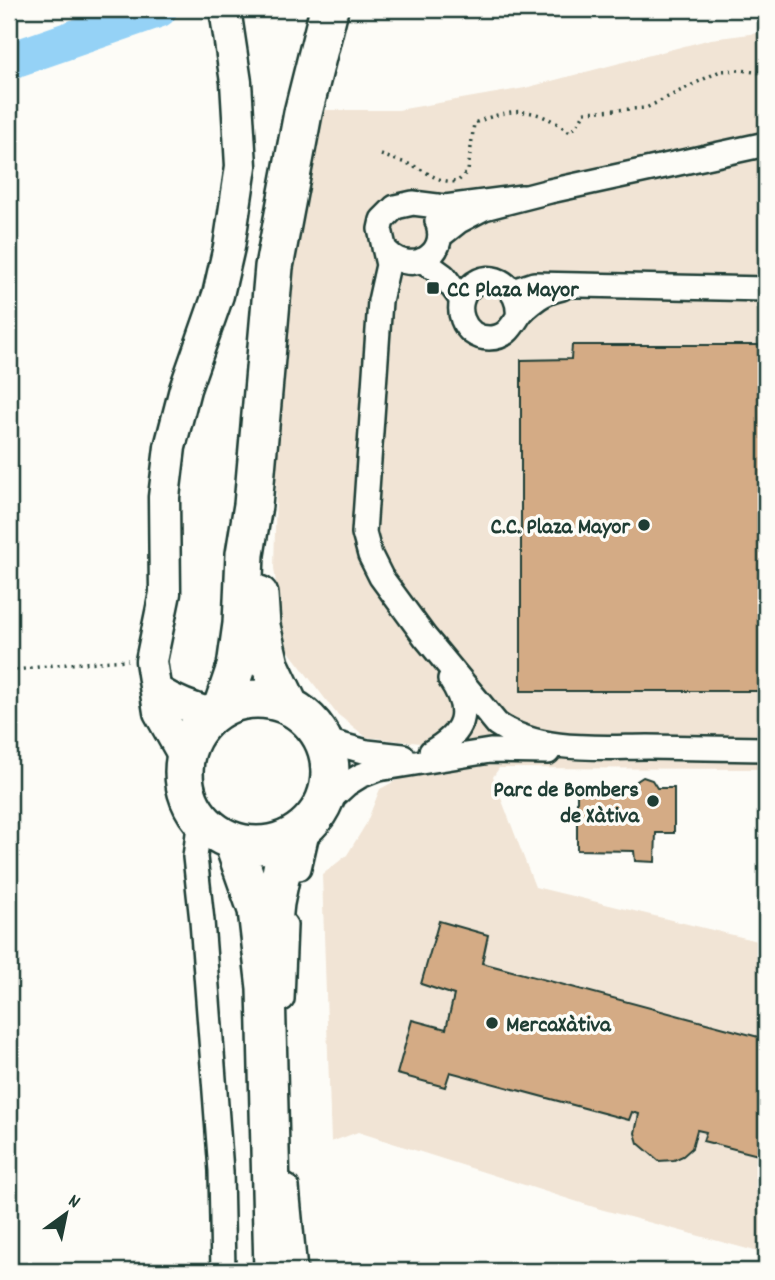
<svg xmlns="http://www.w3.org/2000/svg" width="775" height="1280" viewBox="0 0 775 1280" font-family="Dekko,sans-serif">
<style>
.built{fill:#f1e4d5}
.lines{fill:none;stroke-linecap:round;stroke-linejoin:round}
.river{stroke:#95d2f6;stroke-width:37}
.building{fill:#d4ab85;stroke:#1f3d34;stroke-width:2}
.minor-casing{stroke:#1f3d34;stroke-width:28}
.tertiary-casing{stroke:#1f3d34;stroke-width:35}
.primary-casing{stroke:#1f3d34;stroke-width:42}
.path{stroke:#1f3d34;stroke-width:3.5;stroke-dasharray:2 5;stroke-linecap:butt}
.minor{stroke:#fdfcf7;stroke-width:23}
.tertiary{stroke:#fdfcf7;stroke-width:30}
.primary{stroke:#fdfcf7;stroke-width:37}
.poi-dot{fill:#1f3d34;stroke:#fdfcf7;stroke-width:2.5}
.labels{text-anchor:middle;stroke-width:7;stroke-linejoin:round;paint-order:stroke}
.poi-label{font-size:23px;font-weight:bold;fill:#1f3d34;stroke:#fdfcf7;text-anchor:start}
</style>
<rect width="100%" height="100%" fill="#fdfcf7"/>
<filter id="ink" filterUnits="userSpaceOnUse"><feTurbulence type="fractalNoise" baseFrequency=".0143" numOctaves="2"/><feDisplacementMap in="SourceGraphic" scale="14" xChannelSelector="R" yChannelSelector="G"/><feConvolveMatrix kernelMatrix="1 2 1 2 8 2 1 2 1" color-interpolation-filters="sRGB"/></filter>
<g filter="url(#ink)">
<path class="built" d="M766,32v737l-267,-1 -6,9 42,110 231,56v311l-166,-45 -242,-77 -27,10 -9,-267 25,-20 19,-31 14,-35 19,-10 22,-5 -1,-31 -54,-6 -30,-24 -52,-68 -10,-77 6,-229 26,-153 18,-76h74l127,-22 186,-49z"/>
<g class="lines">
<path class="river" d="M9,61l150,-52"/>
</g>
<path class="building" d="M572,345h194v346h-245v-331l50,-1z
M643,777l9,3 5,8h17v45h-18l-1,29 -20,-1 -1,-10 -57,-1v-62h57l3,-7z
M439,921l49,14 -6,28 284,76v118l-63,-16 3,-9 -9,-2 -5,18 -9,8 -9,4 -15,1 -21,-18 -3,-10 4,-19 -7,-2 -3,8 -179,-48 -5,15 -48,-13 15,-54 34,9 8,-34 -33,-11z"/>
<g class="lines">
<defs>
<path id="minor" d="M522,197l-77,10 -32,-4 -18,4 -13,13 -2,9 8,36 -8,36 -16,232 6,22 11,22 44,60 72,87c42,29 103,23 151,23 40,1 79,1 118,2
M440,236l19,-15 25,-13 66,-17 216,-47
M384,248c23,30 67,9 53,-27
M422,260l22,16 17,23
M513,291l21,-7 232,5
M518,316c3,-27 -26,-51 -48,-29 -19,18 -7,51 19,51 16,0 22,-10 29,-21 4,-7 13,-14 20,-19 7,-5 15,-8 24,-10
M323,740l44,12 36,4
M431,752c33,-19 42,-39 19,-73
M323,806l24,-22 13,-8 18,-7 112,-18 58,1
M200,818l-5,39 7,64 19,250 2,100
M299,868l10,-43
M282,999l3,-74
M287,1187l8,84"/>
<path id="tertiary" d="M157,691c18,11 35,18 56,23
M185,758l-26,-46 -8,-51 14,-68 -1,-96 6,-50 15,-58 33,-94 11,-48 12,-81 -5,-84 -11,-73"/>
<path id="primary" d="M259,595l2,31 9,39 20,42
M184 772a73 73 0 1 1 146 0a73 73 0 1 1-146 0Z
M222,708l14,-41 6,-43 3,-70 8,-49 21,-238 29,-154 26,-104
M233,842l24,68 9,78 7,283
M271,941l4,-38 13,-64"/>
</defs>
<use href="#minor" class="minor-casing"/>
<use href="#tertiary" class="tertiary-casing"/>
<use href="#primary" class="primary-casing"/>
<path class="path" d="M381,155c11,4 23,7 33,11 19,9 21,15 43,16l11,-11 6,-48c40,-16 60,-17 96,9l7,-6 8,-14 61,-4 74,-37 20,-1 22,3 4,3
M9,671l45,-6 74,-5"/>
<use href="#minor" class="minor"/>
<use href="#tertiary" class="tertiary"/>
<use href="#primary" class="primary"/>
</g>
</g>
<g class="poi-dot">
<rect x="426" y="281" width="14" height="14" rx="3.5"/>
<circle cx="644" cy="525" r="7"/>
<circle cx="653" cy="801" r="7"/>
<circle cx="492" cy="1023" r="7"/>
</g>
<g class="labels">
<g class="poi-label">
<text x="447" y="296">CC Plaza Mayor</text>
<text x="630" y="533" text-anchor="end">C.C. Plaza Mayor</text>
<text x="639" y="796" text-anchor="end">Parc de Bombers<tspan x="639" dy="26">de Xàtiva</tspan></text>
<text x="506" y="1031">MercaXàtiva</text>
</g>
</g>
<rect width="775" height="1280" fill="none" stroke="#fdfcf7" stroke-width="35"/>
<rect x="18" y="18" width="740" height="1245" fill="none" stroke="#1f3d34" stroke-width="2.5" filter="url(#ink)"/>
<g transform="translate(66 1214) rotate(33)" stroke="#fdfcf7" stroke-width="5" paint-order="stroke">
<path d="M0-5L12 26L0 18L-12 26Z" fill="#1f3d34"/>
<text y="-10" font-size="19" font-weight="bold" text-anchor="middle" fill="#1f3d34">N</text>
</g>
</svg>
